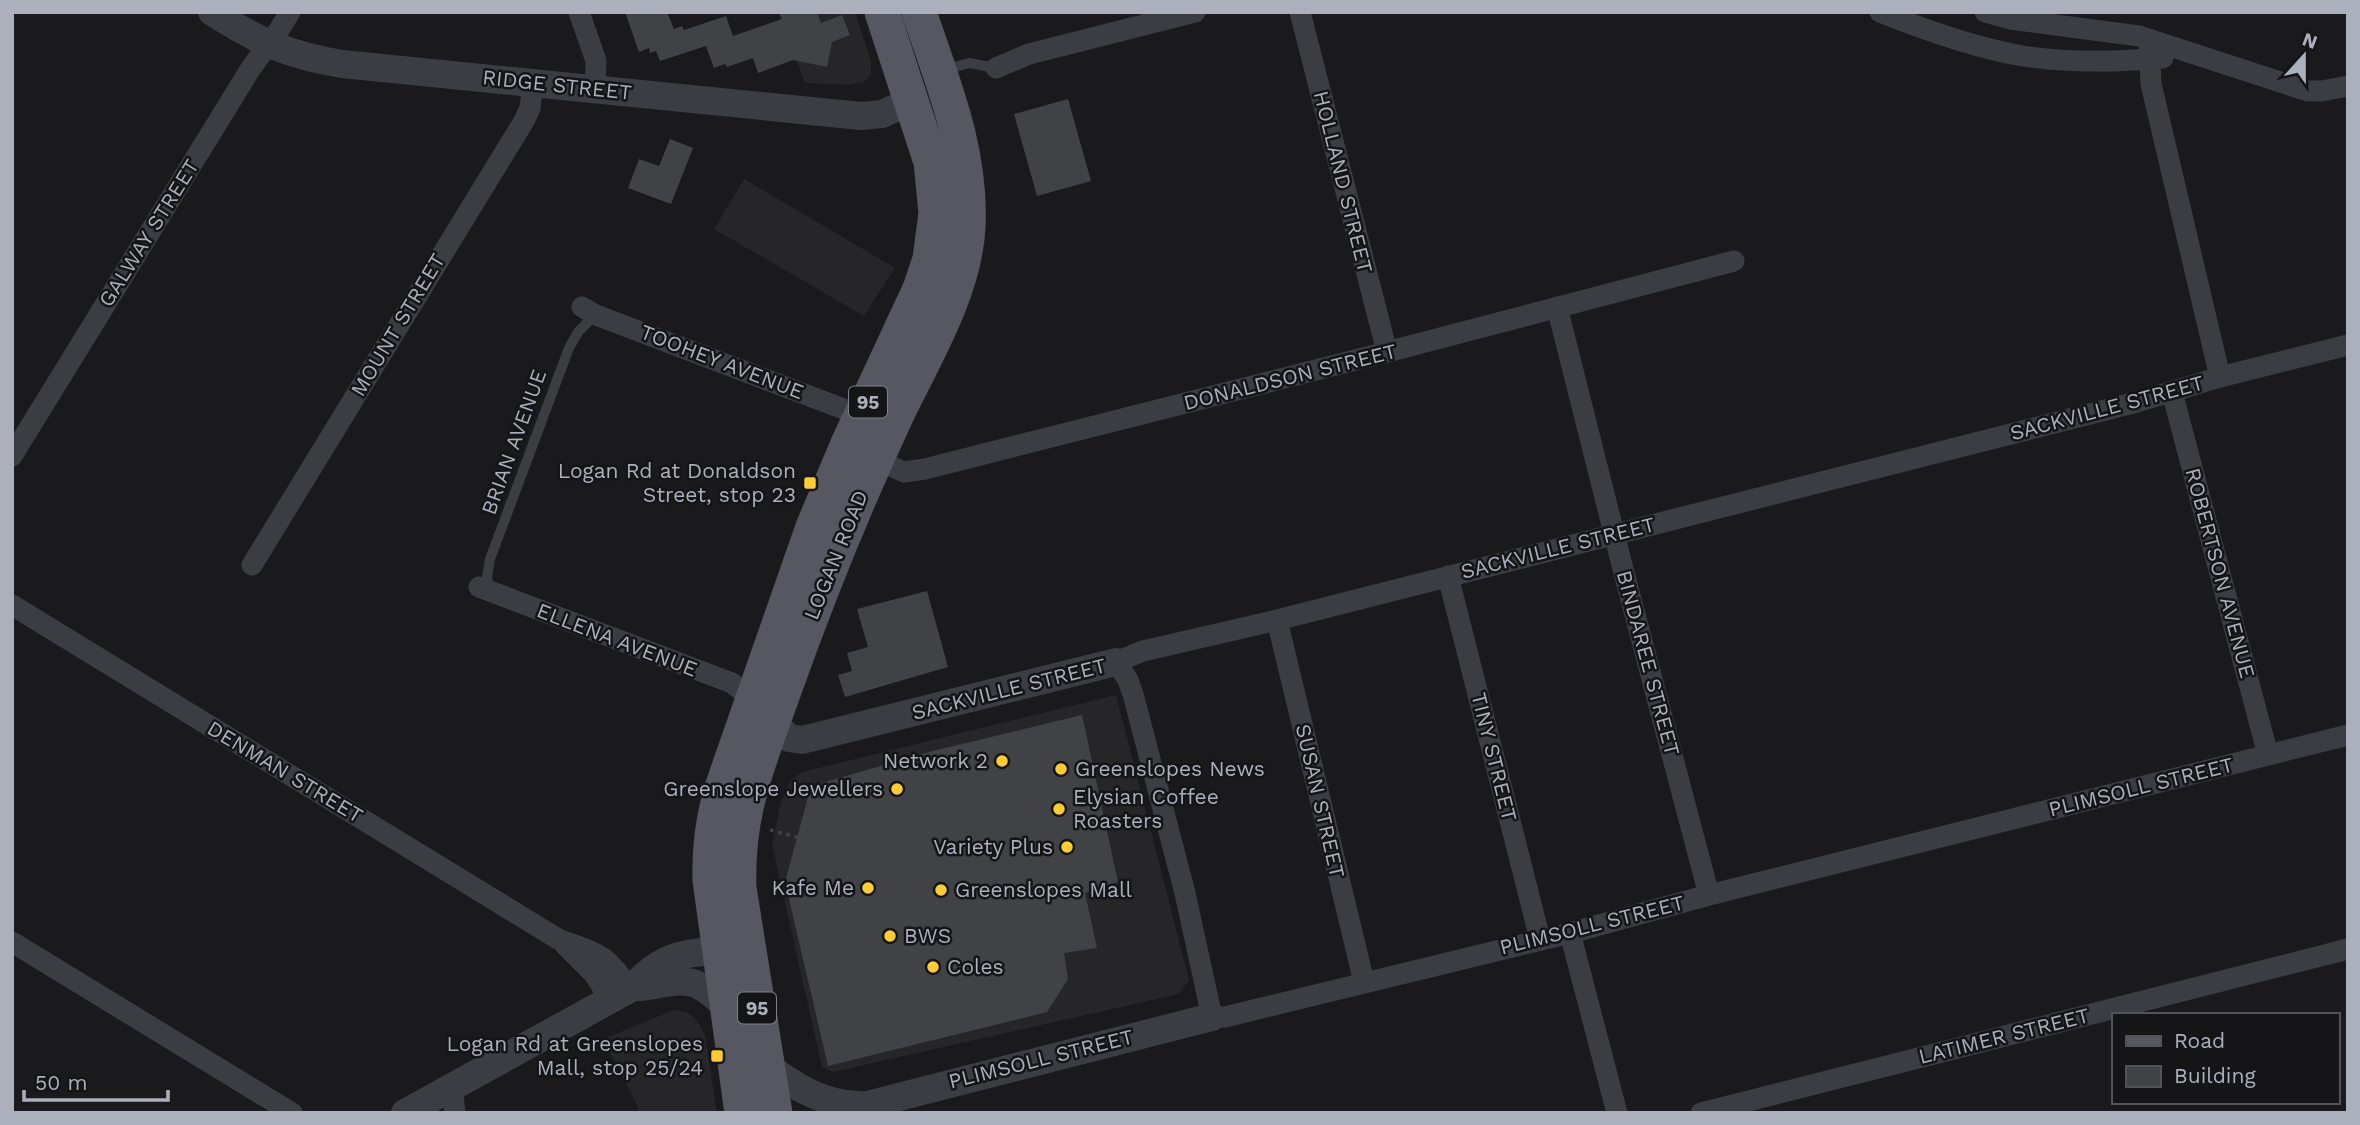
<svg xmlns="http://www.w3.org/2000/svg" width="2360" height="1125" viewBox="0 0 2360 1125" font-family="'Work Sans',sans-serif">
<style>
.built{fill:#262629}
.building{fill:#414246}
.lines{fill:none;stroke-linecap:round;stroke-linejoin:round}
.path{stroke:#404248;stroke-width:3.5;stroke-dasharray:3.5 5;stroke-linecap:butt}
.service{stroke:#3c3d43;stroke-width:10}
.minor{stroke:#3c3d43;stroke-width:21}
.tertiary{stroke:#3c3d43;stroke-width:28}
.primary{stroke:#565761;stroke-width:35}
.poi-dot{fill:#fbcc33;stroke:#151517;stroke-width:2.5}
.labels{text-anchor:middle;stroke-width:5;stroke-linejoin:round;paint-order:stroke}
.shield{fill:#151517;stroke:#7f818a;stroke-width:2}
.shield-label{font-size:19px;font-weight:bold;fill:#acafbc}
.street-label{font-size:21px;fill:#acafbc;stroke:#151517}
.poi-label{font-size:21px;fill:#acafbc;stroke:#151517;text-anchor:end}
</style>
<rect width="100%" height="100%" fill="#1a1a1c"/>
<path class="built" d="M778,12h77l16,50v12l-7,8 -15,3 -44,-2z
M744,179l151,89 -31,48 -150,-87z
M1116,695l73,285 -10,14 -346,78 -11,-5 -50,-222 9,-43 9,-21 12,-9z
M674,1010l15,3 9,9 7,13 12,78h-84l6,-4 -36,-70z"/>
<path class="building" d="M625,12h42l7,17 8,-3 2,4 42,-14 7,20 49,-17 -3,-7h38l4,11 21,-8 8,20 -18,7 -5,25 -34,-7 -35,13 -5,-15 -26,9 -2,-3 -11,4 -8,-22 -46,15 -4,-10 -6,2 -1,-5 -10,4z
M1068,99l23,82 -54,15 -23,-82z
M670,139l23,9 -22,56 -43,-16 11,-29 20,7z
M927,591l21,76 -103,30 -7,-22 14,-4 -5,-18 21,-6 -11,-38z
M1082,715l36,167 -33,11 12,55 -33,5 4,26 -21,33 -219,54 -43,-184 26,-96 122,-35z"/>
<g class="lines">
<path class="path" d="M770,830l27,7"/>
<path class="service" d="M945,70l24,-7 27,5
M489,591l-2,-14 3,-18 79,-211 9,-16 17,-17"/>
<path class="minor" d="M579,12l17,49 -1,27
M1300,12l87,340
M1880,12c45,18 95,36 143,44 45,7 94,6 140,2
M1985,12l25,7 129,17 169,55h14l26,-5
M2149,39l2,45 69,293
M996,68l33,-14 166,-42
M582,307l14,8 266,101
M1557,307l67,266 85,322
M2348,345l-128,32 -83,25 -860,218 -134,31 -27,11 12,18 5,14 52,199 27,124h13l345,-84 139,-38 639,-160
M2172,392l96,363
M12,456l239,-388 28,-38 11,-18
M868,456l36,16 21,-3 462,-117 347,-91
M252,565l272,-444 6,-13 3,-26
M1448,576l92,363
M479,587l253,96 20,16
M12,605l546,334c38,14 49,14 71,50
M1277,620l87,362
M1570,933l47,180
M12,942l280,171
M565,945l29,29 16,25
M452,1086l3,27
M1701,1113l647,-164"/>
<path class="tertiary" d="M212,12c46,29 75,43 130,52l519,52 21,-2 29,-13
M773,723l16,15 13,2 314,-78
M633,987c21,1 47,-12 67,-1 10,5 19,14 27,21
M766,1065c28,21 57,40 94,40
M405,1113l228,-126c26,-29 48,-35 86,-36
M836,1113l376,-96"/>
<path class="primary" d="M742,1113l-32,-233c-1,-36 4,-70 16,-104l87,-249 34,-81 73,-157 10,-30 6,-46 -5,-51 -49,-150
M775,1113l-36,-225c-3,-77 21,-129 46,-200 33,-93 70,-184 112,-274 27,-56 68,-123 71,-187 4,-75 -25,-144 -49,-215"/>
</g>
<g class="poi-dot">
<rect x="803" y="476" width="14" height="14" rx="3.5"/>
<circle cx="1002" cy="761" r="7"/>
<circle cx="1061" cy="769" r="7"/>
<circle cx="897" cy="789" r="7"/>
<circle cx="1059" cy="809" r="7"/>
<circle cx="1067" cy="847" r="7"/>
<circle cx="868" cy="888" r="7"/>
<circle cx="941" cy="890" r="7"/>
<circle cx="890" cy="936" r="7"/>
<circle cx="933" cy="967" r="7"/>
<rect x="710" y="1049" width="14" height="14" rx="3.5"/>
</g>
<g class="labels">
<g class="shield">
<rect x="849" y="386.5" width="38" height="31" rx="5"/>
<rect x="738" y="992.5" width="38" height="31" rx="5"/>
</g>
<g class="shield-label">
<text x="868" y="409">95</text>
<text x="757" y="1015">95</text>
</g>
<g class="street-label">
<text transform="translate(557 85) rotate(6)" y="7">RIDGE STREET</text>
<text transform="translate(1343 182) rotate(76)" y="7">HOLLAND STREET</text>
<text transform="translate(149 233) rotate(-58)" y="7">GALWAY STREET</text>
<text transform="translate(398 325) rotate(-59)" y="7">MOUNT STREET</text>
<text transform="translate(722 362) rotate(21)" y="7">TOOHEY AVENUE</text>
<text transform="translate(1290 377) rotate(-14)" y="7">DONALDSON STREET</text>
<text transform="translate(2107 408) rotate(-15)" y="7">SACKVILLE STREET</text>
<text transform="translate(514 442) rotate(-70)" y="7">BRIAN AVENUE</text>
<text transform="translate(1558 548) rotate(-14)" y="7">SACKVILLE STREET</text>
<text transform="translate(836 555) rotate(-68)" y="7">LOGAN ROAD</text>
<text transform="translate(2220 573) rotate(75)" y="7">ROBERTSON AVENUE</text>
<text transform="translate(617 640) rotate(21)" y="7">ELLENA AVENUE</text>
<text transform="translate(1648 663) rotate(75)" y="7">BINDAREE STREET</text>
<text transform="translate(1009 689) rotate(-14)" y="7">SACKVILLE STREET</text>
<text transform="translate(1494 757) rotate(76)" y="7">TINY STREET</text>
<text transform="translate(285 772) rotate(31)" y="7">DENMAN STREET</text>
<text transform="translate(2141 787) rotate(-14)" y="7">PLIMSOLL STREET</text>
<text transform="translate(1320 801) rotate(77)" y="7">SUSAN STREET</text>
<text transform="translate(1592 925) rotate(-14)" y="7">PLIMSOLL STREET</text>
<text transform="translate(2004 1036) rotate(-14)" y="7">LATIMER STREET</text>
<text transform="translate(1041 1059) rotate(-14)" y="7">PLIMSOLL STREET</text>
</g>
<g class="poi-label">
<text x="796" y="478">Logan Rd at Donaldson<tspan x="796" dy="24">Street, stop 23</tspan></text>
<text x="988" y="768">Network 2</text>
<text x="1075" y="776" text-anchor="start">Greenslopes News</text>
<text x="883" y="796">Greenslope Jewellers</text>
<text x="1073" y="804" text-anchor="start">Elysian Coffee<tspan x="1073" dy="24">Roasters</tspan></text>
<text x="1053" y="854">Variety Plus</text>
<text x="854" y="895">Kafe Me</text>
<text x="955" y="897" text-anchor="start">Greenslopes Mall</text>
<text x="904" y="943" text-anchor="start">BWS</text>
<text x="947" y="974" text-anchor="start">Coles</text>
<text x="703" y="1051">Logan Rd at Greenslopes<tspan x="703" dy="24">Mall, stop 25/24</tspan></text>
</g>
</g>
<rect width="2360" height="1125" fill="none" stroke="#acafbc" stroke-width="28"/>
<rect x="2112" y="1013" width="228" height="91" fill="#151517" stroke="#515359" stroke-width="2"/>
<rect x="2126" y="1036" width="35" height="10" fill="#565761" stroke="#515359" stroke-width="2"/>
<text x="2174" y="1048" font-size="21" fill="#acafbc">Road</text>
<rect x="2126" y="1066" width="35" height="21" fill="#414246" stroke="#515359" stroke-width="2"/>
<text x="2174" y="1083" font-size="21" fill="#acafbc">Building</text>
<g transform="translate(2304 56) rotate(21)" stroke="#151517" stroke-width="5" paint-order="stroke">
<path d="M0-5L12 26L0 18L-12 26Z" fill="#acafbc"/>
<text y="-10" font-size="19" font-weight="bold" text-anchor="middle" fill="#acafbc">N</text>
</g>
<path d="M24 1090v10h144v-10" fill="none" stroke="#acafbc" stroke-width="3.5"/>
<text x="35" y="1090" font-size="21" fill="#acafbc" stroke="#151517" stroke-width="5" paint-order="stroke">50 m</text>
</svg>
